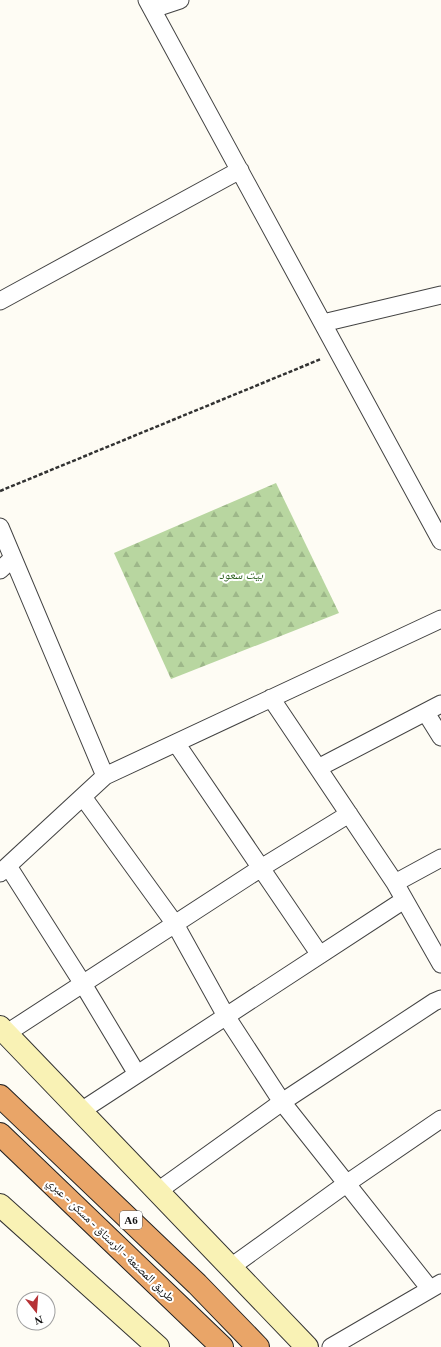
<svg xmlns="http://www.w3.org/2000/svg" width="441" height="1347" viewBox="0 0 441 1347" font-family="'Times New Roman','Noto Naskh Arabic',serif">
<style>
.forest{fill:url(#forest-firs)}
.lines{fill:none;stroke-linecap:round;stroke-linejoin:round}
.street-casing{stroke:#434343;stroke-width:19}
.secondary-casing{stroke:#323232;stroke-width:24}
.highway-casing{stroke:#212121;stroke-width:24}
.path{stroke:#323232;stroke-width:2.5;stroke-dasharray:4 2;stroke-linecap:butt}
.street{stroke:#fff;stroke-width:17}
.secondary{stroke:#f9f2b5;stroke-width:22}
.highway{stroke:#e9a568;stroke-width:22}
.labels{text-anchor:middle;stroke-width:4;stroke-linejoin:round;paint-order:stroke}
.shield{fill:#fff;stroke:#585858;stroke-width:1}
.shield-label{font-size:11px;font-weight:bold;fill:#101010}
.park-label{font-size:12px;font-style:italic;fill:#316425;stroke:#fff}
.street-label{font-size:12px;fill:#101010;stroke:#fff}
</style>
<defs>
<pattern id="forest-firs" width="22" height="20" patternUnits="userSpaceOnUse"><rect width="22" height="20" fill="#b8d6a0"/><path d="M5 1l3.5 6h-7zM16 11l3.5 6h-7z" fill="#9db789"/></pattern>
</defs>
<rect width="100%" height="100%" fill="#fefcf4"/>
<path class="forest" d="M276,483l63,130 -168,66 -57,-126z"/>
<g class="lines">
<defs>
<path id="street" d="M147,0l294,541
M153,9l27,-9
M0,301l240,-131
M323,323l118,-28
M0,527l105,249
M0,570l13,-12
M271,698l124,185 46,81
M426,713l15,24
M176,743l144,212
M318,768l123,-64
M83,797l92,127 51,92 56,86 148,187
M8,866l75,118 54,90
M0,873l105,-97 336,-157
M395,883l46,-25
M7,1033l254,-165 88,-54
M81,1111l323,-211
M158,1191l124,-89 152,-100 7,-3
M231,1267l115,-83 95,-65
M331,1347l110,-64"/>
<path id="secondary" d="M0,1027l307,320
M0,1205l158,142"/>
<path id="highway" d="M0,1096l197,188 61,63
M0,1134l222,213"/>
</defs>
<use href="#street" class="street-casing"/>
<use href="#secondary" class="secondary-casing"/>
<use href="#highway" class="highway-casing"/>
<path class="path" d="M0,491l321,-132"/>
<use href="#street" class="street"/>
<use href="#secondary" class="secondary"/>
<use href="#highway" class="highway"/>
</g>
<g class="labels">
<rect class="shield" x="120" y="1211" width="22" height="18" rx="3"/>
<g class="shield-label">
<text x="131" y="1224">A6</text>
</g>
<g class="park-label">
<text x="241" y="579">بيت سعود</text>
</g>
<g class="street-label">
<text transform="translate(111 1240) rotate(44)" y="4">طريق المصنعة - الرستاق - مسكن - عبري</text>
</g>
</g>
<g transform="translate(36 1311) rotate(163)"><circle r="19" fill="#ffffff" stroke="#9f9f9f"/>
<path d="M0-3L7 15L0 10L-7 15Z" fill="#b63236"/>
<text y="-6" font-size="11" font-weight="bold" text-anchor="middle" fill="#101010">N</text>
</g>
</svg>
